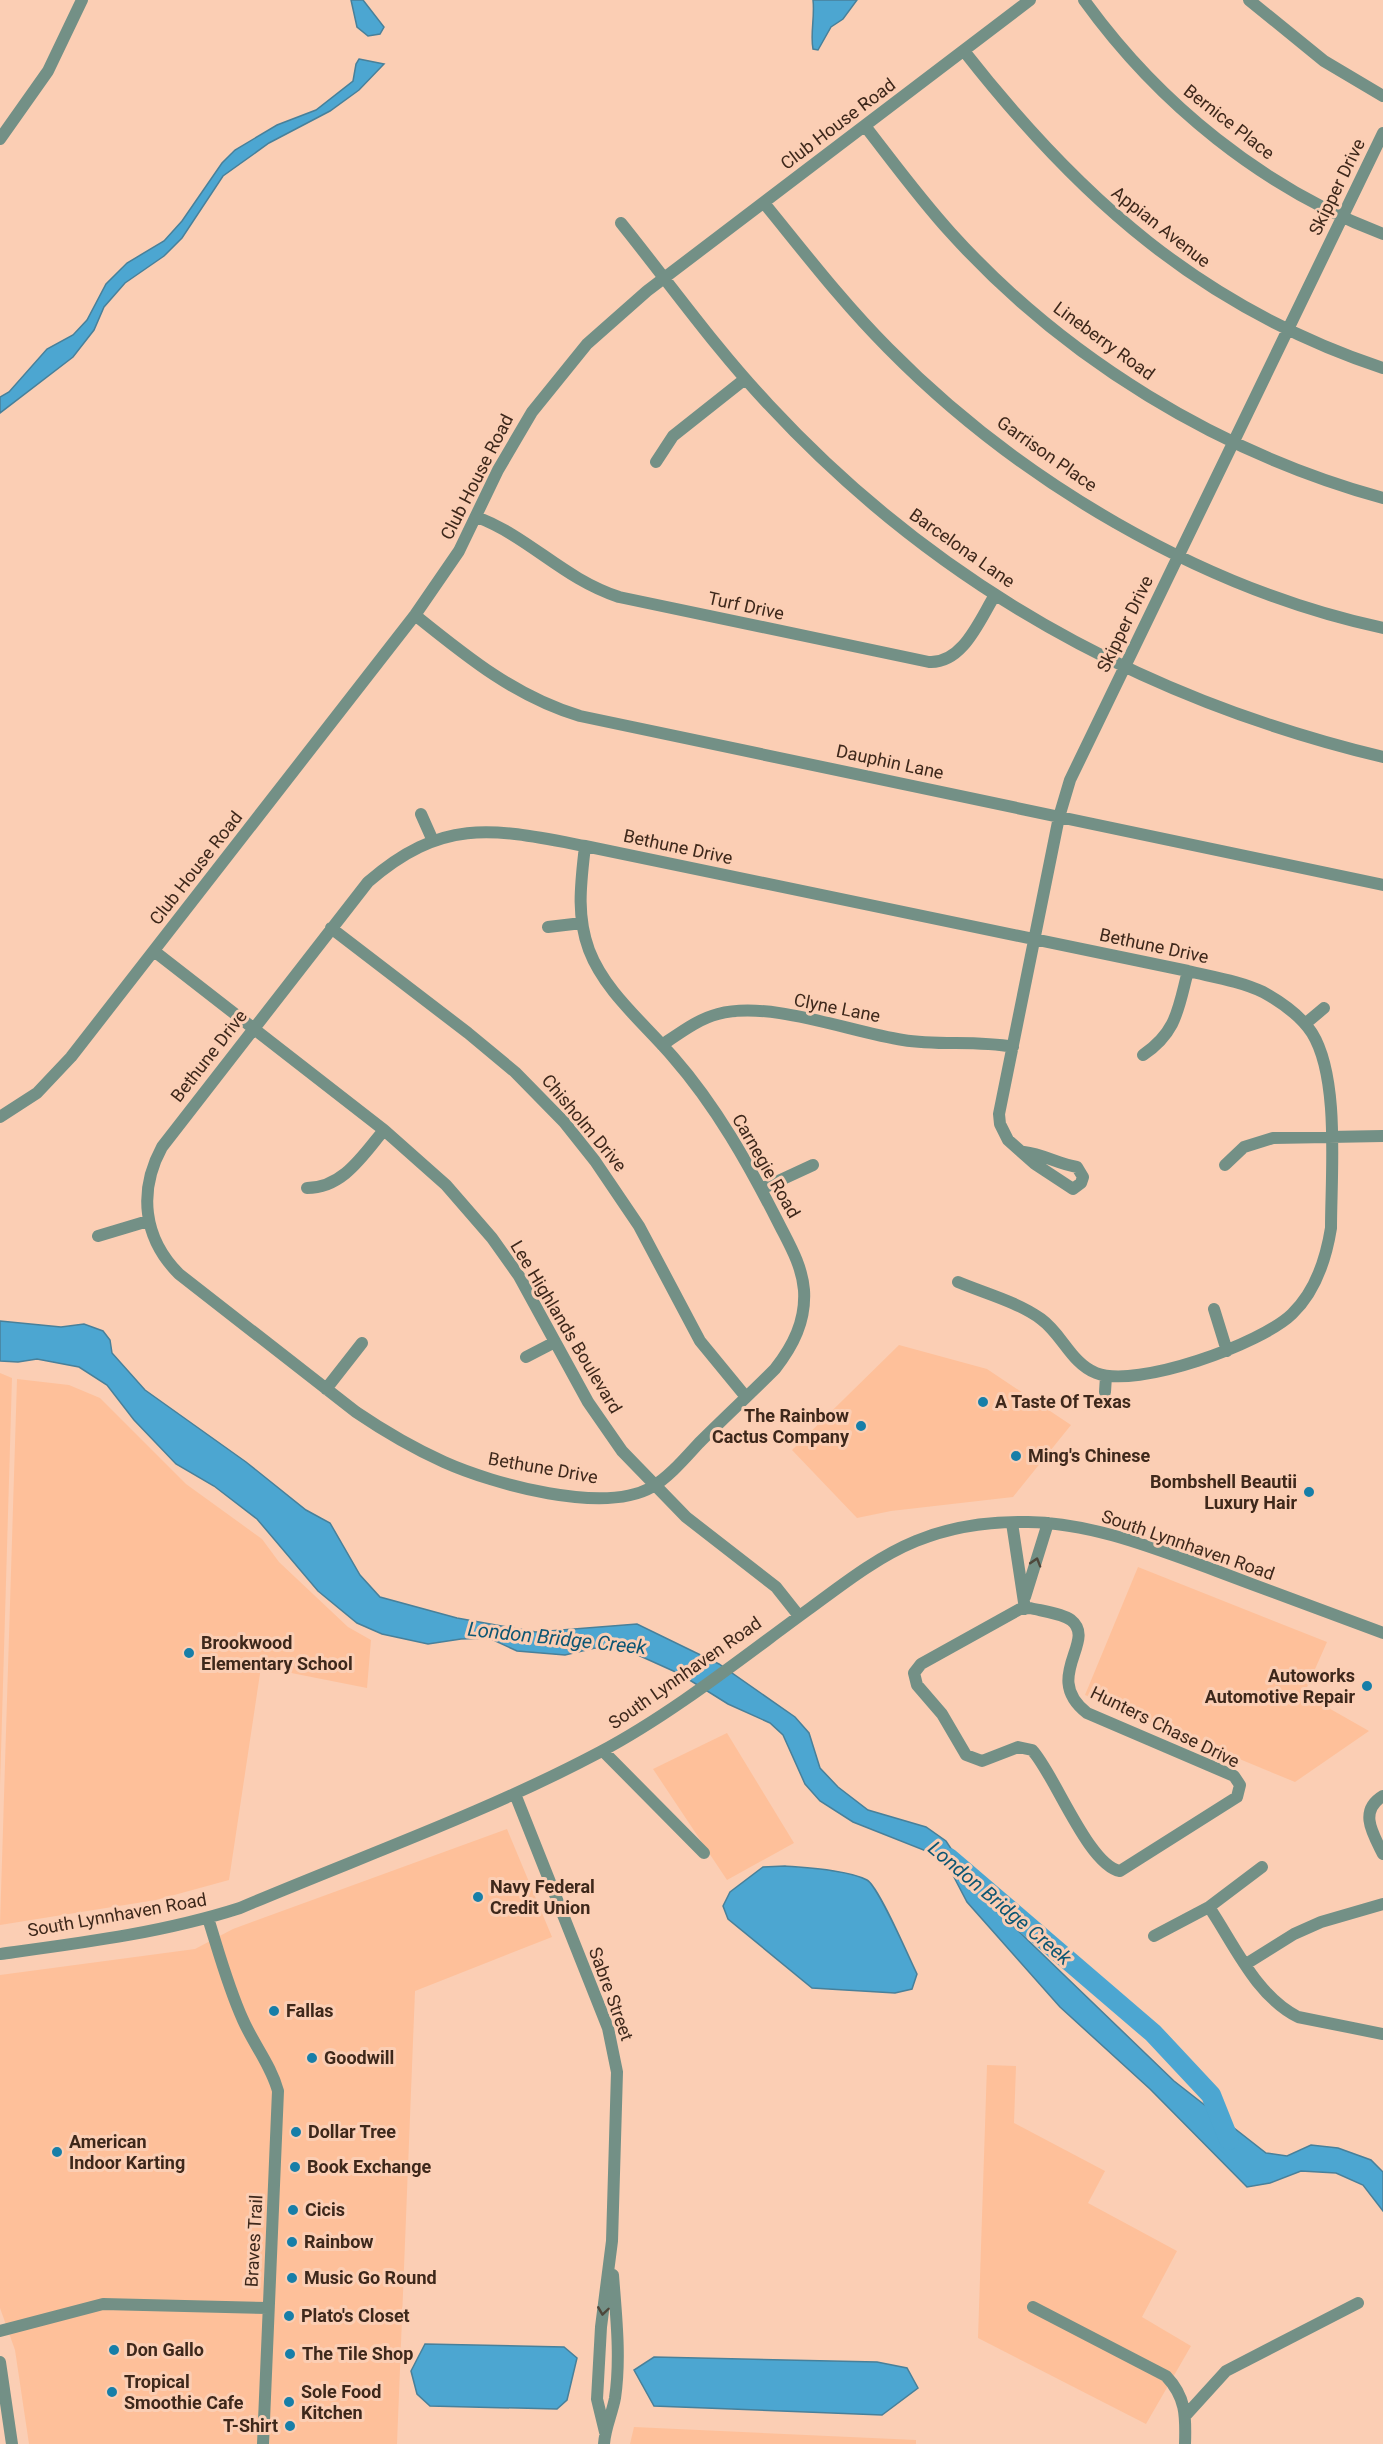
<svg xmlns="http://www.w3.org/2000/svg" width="1383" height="2444" viewBox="0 0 1383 2444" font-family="Roboto,sans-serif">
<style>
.built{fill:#fec09a}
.water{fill:#4ca6d1;stroke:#48809a;stroke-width:1.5}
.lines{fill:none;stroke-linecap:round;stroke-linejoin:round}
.river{stroke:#4ca6d1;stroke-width:20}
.minor{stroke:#739086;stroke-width:12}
.oneway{stroke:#4e473b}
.poi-dot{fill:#177ea8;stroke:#fbceb4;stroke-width:2}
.labels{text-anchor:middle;stroke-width:6;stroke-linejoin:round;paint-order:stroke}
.street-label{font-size:18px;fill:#3e281b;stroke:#fbceb4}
.poi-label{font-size:18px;font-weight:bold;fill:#3e281b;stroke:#fbceb4;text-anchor:start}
.water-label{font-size:20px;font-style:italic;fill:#0d5673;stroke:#fbceb4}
</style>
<rect width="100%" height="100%" fill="#fbceb4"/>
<path class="built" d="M899,1345l88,24 84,56 -58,72 -122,14 -34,7 -65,-68z
M0,1373l12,5 -12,408z
M17,1379l52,6 31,13 86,86 76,55 17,23 69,65 23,13 -4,48 -106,-21 -32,213 -73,20 -156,25z
M1138,1567l189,75 -23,52 65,37 -74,51 -210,-87z
M727,1733l67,110 -67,37 -74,-111z
M507,1829l45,108 -137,54 -18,453h-368l-14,-94 -15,-42v-333l195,-26 38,-20z
M987,2065l29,1 -2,57 91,48 -17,32 89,48 -35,66 49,29 -45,78 -168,-86z
M634,2427l282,13v4h-286z"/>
<path class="water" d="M351,0h12l21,27 -4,7 -12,2 -11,-9z
M813,0h44l-14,19 -12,8 -13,23 -5,-1c-3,-15 2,-32 0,-49z
M359,59l25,5 -25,26 -29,21 -61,32 -46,33 -41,62 -18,18 -39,27 -21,24 -10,23 -21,27 -73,56v-16l9,-5 38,-43 26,-14 14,-15 19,-36 21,-21 37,-22 18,-20 40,-58 13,-13 42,-25 39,-15 37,-29 3,-17z
M0,1321l61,6 23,-3 19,7 7,9 2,13 33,37 101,72 60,48 24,13 30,52 20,22 77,21 79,14 101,-8 82,40 76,53 14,16 11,35 18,19 30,23 58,17 20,14 37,56 191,184 92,72 21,3 24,-11 27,3 33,12 12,12v39l-20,-26 -27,-12 -35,-2 -31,12 -23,4 -97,-98 -90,-82 -93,-105 -23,-44 -91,-36 -33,-21 -15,-17 -22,-49 -13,-12 -42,-19 -48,-30 -51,-23 -34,-3 -30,7 -48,-4 -28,-13 -28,1 -33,5 -46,-10 -25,-11 -39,-32 -61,-72 -43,-33 -38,-22 -42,-44 -27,-35 -28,-18 -42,-8 -19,3 -18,-1z
M785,1866c22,2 64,4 82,14 12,7 42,78 50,94l-5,15 -17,4 -83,-5 -84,-69 -5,-13 7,-14 33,-25z
M425,2344l139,3 13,11 -10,42 -10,9 -127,-3 -13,-12 -6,-23z
M654,2357l223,5 30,6 11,20 -36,27 -228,-9 -20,-36z"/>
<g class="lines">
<path class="river" d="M949,1858l204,175 58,62 18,45"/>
<path class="minor" d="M1084,0c75,104 179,188 299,234
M1249,0l75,61 59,35
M964,51c115,147 238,257 419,317
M865,126c28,36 55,73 86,107 114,126 268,220 432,265
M0,139l48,-68 34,-71
M764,203c40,49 79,100 124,145 130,132 313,241 495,280
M621,223c49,61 95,126 148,182 168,181 376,295 614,352
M656,462l17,-26 72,-57
M477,517c54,21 85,61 142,80l310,65c34,2 51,-43 66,-67
M415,615c52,42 101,82 165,101l803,169
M421,814l12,27
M585,846c-4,36 -9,69 4,104 16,42 55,73 84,107 43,49 76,108 105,165 11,22 24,43 26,68 2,31 -11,56 -29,79 -25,25 -51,49 -76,74 -14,15 -29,33 -47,44 -48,28 -159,-3 -208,-25 -31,-14 -60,-31 -88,-50l-177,-138c-36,-36 -41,-83 -17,-127l206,-265c76,-66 127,-53 217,-36l603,125c25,6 52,10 75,21 18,10 38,24 49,41 28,45 19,141 19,195 -5,31 -15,63 -39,86 -31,30 -155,75 -196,59 -25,-10 -34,-39 -55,-54 -23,-17 -57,-26 -83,-37
M548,927l34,-4
M331,928l137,105 47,39 49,50 31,39 44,65 61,115 46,56
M154,951l230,179 62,55 46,53 27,38 69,126 34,49 64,66 90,70 23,29
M1305,1024l19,-16
M662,1045c18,-12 36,-26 56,-31 52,-14 132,18 185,26 36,6 73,0 110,7
M1143,1055c34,-23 35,-46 45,-84
M0,1117l37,-24 34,-36 344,-442 44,-64 39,-81 34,-58 55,-68 60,-53 383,-291
M1024,1152c19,2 34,12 53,15l6,10 -2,6 -8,6 -38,-25 -27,-24 -8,-16 -1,-10 60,-297 11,-37 313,-647
M1225,1165l19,-18 29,-9 110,-2
M307,1188c36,0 56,-33 77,-58
M761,1189l52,-24
M98,1236l50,-15
M1214,1309l13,42
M526,1357l29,-15
M326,1389l36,-46
M1105,1392l1,-16
M1012,1523l13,86
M1025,1597l23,-74
M1030,1608c12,3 31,5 41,12 27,21 -30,57 16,93l147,63 6,9 -3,12 -117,74c-32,-6 -66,-98 -88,-121l-14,-3 -36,14 -16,-6 -24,-41 -25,-29 -3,-12 7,-9 99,-55z
M603,1751l101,102
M515,1794l93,234 9,44 -5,169 -11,86 -4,72 8,33
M1383,1796c-25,15 -10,38 0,58
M1209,1907c25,37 47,89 89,110l85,17
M208,1918c11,35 20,69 35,102 11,25 28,45 35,71l-15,353
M1154,1936l55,-29 53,-40
M0,1954c81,-11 162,-21 240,-46 120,-51 245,-95 360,-156 72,-38 143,-95 209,-143 34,-25 68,-52 107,-68 34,-14 74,-20 112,-19 65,1 128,27 189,49 55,21 110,41 166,62
M1246,1964l48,-30 27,-12 62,-18
M1033,2307l133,69c20,21 20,40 19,68
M0,2331l103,-27 165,4
M0,2362l12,82
M1186,2415l40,-44 132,-68
M604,2444c1,-16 8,-30 11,-46 6,-40 1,-83 -2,-123"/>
</g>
<defs><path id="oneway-chevron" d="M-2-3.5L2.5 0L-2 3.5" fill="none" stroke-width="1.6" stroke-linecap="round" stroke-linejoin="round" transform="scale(1.5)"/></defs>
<g class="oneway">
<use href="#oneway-chevron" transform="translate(1036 1562) rotate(-73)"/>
<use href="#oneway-chevron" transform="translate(603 2311) rotate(98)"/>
</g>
<g class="poi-dot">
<circle cx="983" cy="1402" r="6"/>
<circle cx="861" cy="1426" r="6"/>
<circle cx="1016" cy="1456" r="6"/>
<circle cx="1309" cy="1492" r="6"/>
<circle cx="189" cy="1653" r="6"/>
<circle cx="1367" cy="1686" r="6"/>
<circle cx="478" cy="1897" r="6"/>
<circle cx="274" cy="2011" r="6"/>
<circle cx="312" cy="2058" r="6"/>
<circle cx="296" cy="2132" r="6"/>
<circle cx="57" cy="2152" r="6"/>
<circle cx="295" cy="2167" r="6"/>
<circle cx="293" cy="2210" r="6"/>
<circle cx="292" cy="2242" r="6"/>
<circle cx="292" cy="2278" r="6"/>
<circle cx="289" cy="2316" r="6"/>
<circle cx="114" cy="2350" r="6"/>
<circle cx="290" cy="2354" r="6"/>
<circle cx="112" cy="2392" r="6"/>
<circle cx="289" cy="2402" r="6"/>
<circle cx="290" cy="2426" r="6"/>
</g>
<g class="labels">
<g class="street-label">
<text transform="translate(1229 122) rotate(38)" y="6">Bernice Place</text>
<text transform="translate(838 124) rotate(-37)" y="6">Club House Road</text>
<text transform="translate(1337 187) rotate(-64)" y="6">Skipper Drive</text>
<text transform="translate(1161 227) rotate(38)" y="6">Appian Avenue</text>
<text transform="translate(1104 341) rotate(36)" y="6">Lineberry Road</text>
<text transform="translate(1047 454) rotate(35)" y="6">Garrison Place</text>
<text transform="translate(477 477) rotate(-63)" y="6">Club House Road</text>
<text transform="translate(962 548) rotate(35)" y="6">Barcelona Lane</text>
<text transform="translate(746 606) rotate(12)" y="6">Turf Drive</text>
<text transform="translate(1125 624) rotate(-64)" y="6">Skipper Drive</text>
<text transform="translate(890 762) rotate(12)" y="6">Dauphin Lane</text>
<text transform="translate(678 847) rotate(12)" y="6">Bethune Drive</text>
<text transform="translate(196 868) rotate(-52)" y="6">Club House Road</text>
<text transform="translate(1154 946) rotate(12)" y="6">Bethune Drive</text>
<text transform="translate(837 1008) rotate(11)" y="6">Clyne Lane</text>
<text transform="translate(209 1056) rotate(-52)" y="6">Bethune Drive</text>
<text transform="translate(584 1123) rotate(50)" y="6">Chisholm Drive</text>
<text transform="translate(766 1166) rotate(60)" y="6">Carnegie Road</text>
<text transform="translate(566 1327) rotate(59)" y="6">Lee Highlands Boulevard</text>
<text transform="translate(543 1468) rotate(10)" y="6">Bethune Drive</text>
<text transform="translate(1188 1545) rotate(19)" y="6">South Lynnhaven Road</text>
<text transform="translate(685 1673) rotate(-35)" y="6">South Lynnhaven Road</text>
<text transform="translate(1165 1727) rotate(26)" y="6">Hunters Chase Drive</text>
<text transform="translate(117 1915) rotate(-10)" y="6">South Lynnhaven Road</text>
<text transform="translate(611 1994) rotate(70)" y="6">Sabre Street</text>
<text transform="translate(254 2241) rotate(-87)" y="6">Braves Trail</text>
</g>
<g class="poi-label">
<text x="995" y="1408">A Taste Of Texas</text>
<text x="849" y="1422" text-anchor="end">The Rainbow<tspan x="849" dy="21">Cactus Company</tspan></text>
<text x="1028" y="1462">Ming's Chinese</text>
<text x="1297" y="1488" text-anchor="end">Bombshell Beautii<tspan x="1297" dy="21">Luxury Hair</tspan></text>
<text x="201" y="1649">Brookwood<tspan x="201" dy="21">Elementary School</tspan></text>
<text x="1355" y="1682" text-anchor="end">Autoworks<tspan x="1355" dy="21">Automotive Repair</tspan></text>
<text x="490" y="1893">Navy Federal<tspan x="490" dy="21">Credit Union</tspan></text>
<text x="286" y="2017">Fallas</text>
<text x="324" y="2064">Goodwill</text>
<text x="308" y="2138">Dollar Tree</text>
<text x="69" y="2148">American<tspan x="69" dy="21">Indoor Karting</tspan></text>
<text x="307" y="2173">Book Exchange</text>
<text x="305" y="2216">Cicis</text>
<text x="304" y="2248">Rainbow</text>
<text x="304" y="2284">Music Go Round</text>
<text x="301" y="2322">Plato's Closet</text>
<text x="126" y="2356">Don Gallo</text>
<text x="302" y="2360">The Tile Shop</text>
<text x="124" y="2388">Tropical<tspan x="124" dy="21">Smoothie Cafe</tspan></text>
<text x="301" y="2398">Sole Food<tspan x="301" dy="21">Kitchen</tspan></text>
<text x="278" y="2432" text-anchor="end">T-Shirt</text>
</g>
<g class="water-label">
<text transform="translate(557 1638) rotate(6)" y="7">London Bridge Creek</text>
<text transform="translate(1000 1903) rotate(40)" y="7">London Bridge Creek</text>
</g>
</g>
</svg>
